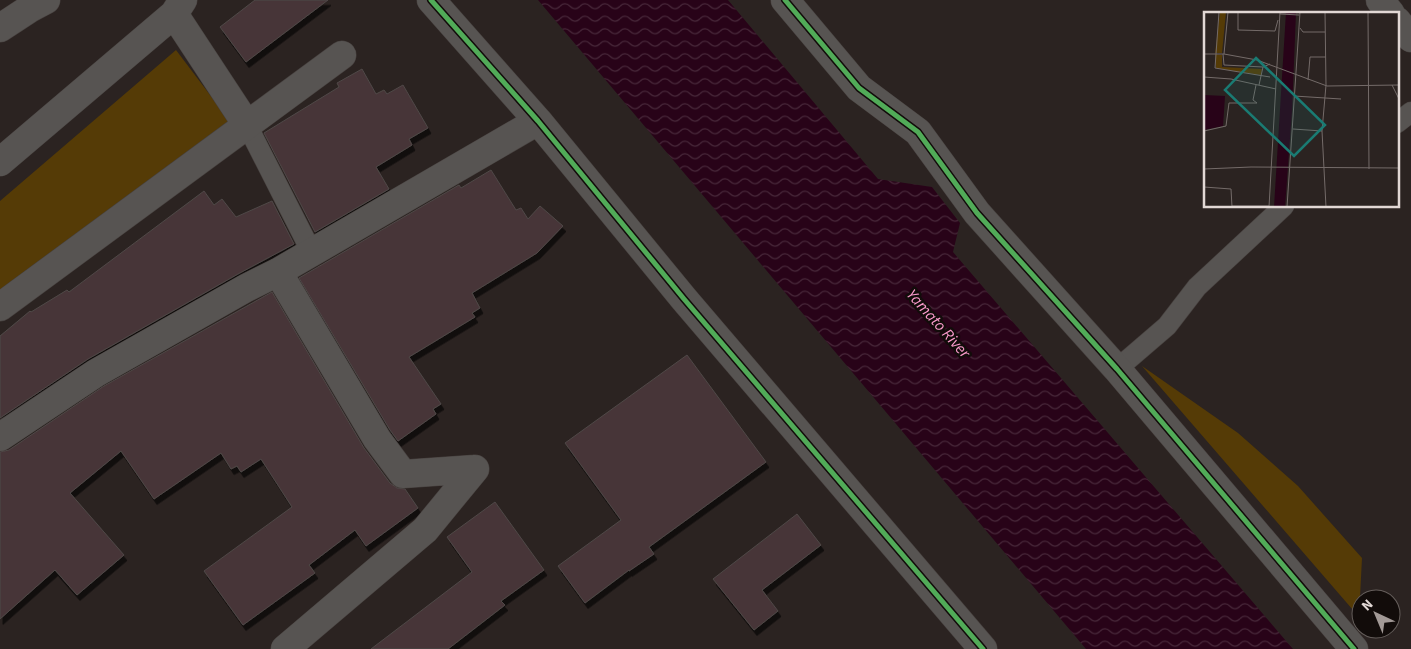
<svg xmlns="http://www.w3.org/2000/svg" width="1411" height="649" viewBox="0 0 1411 649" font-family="'Source Sans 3',sans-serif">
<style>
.green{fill:#553b06}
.water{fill:url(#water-waves)}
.building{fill:#473638;stroke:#4f4847;filter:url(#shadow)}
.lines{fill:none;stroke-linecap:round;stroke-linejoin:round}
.service-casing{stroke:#47413f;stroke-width:21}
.minor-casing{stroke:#47413f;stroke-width:29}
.service{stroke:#575452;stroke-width:20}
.minor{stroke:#575452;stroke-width:28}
.cycleway-casing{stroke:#120c0a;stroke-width:8}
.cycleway{stroke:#51ab58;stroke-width:5}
.labels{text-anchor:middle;stroke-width:5;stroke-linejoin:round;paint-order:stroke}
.water-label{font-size:16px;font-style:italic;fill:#fc9bcd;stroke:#120c0a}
.inset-road{fill:none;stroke:#746b69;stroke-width:1}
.view{fill:#1a7b73;fill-opacity:0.15;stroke:#1a7b73;stroke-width:2.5}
.inset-edge{fill:none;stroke:#e2d8d5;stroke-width:2.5}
</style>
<defs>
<pattern id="water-waves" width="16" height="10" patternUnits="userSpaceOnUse" patternTransform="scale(1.25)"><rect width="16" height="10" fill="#280318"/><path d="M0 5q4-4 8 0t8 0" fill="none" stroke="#472739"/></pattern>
<filter id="shadow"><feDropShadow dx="3" dy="5.5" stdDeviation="0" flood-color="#0009"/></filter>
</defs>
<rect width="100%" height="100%" fill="#2b2321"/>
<path class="green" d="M176,50l56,74 -232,180v-103z
M1142,366l96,67 60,53 64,72 -3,59z"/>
<path class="water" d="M538,0h190l150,179 54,8 28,36 -7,29 340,397h-207z"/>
<path class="building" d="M255,0h73l-82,62 -26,-35z
M362,69l14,25 8,-4 3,4 16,-9 25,43 -19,11 3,6 -36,22 13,22 -74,43 -51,-99 75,-46 -2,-4z
M491,170l25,40 5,-2 7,11 12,-13 23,20 -26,27 -65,40 8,15 -8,5 3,4 -66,40 32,47 -8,5 3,5 -38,27 -8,-11 -91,-152 160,-93 2,3z
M204,191l10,14 8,-6 14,18 36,-16 22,43 -56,30 -150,85 -88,59v-82l30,-25 1,1 36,-22 2,2z
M272,292l92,156 26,35 7,5 8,1 13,19 -52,38 -11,-16 -46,35 6,8 -72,52 -39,-54 88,-64 -31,-48 -20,13 -4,-6 -6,3 -10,-16 -67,46 -33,-48 -51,42 54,62 -47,40 -22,-25 -55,49v-167l9,-2 95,-64z
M687,355l79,107 -117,85 5,7 -25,17v-1l-44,33 -27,-37 63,-46 -56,-77z
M495,502l49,68 -43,31 4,4 -57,44h-77l101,-77 -25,-35z
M797,514l24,31 -59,45 16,21 -24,19 -41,-51z"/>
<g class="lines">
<defs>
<path id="service" d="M1397,123l14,-11
M247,125l65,128
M1117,369l50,-43 30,-39 87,-81"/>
<path id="minor" d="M431,0l107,121 146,178 299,350
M785,0l74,88 59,44 59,81 140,156 237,280
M1380,0l11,14
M174,14l73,111
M1397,21l14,17
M0,28l29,-19 17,-9
M0,162l174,-148 9,-14
M278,272l99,167 26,35 72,-5
M0,307l342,-252
M0,437l96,-64 150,-85 32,-16 260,-151
M285,649l140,-119 50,-61"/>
</defs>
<use href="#service" class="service-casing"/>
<use href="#minor" class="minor-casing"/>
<use href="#service" class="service"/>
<use href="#minor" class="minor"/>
<defs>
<path id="cycleway" d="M431,0l107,121 146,178 299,350
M785,0l74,88 59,44 59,81 140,156 237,280"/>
</defs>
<use href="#cycleway" class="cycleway-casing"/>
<use href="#cycleway" class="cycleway"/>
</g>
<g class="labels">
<g class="water-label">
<text transform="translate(939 323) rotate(48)" y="6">Yamato River</text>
</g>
</g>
<g transform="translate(1204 12)">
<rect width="195" height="195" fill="#2b2321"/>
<path d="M16,0h6l-4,41h-7zM11,42l7,1v12l40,2 -1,6 -45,-7z" fill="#553b06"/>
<path d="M82,0h10l-4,99 -7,96h-11zM0,83l21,1 -2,30 -19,4z" fill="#280318"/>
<path class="inset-road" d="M15,0l-4,56 55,9M34,0v18l37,1 3,-11M121,0l1,73 -4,46 4,76M164,0l1,157M76,2l19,1M96,16l3,4h22M0,42h20l33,6 70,26 72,-1M19,42l1,11 39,2 7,-3M20,42l4,-42M0,65l27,2 45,10M104,68l2,-23h16M55,73l4,-18M188,73l7,14M90,84l47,3M89,117l29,2M0,119l22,-5 3,-23h28l-4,-3 3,-15M0,157l47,-2 148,1M0,175l27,2 1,18M28,194h37M65,195l11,-195M83,195l13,-195"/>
<path class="view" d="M52,46l69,67 -31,31 -69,-66z"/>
<rect width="195" height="195" class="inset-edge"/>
</g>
<g transform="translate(1376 614) rotate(316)"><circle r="24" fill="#120c0a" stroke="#655e5b"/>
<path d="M0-4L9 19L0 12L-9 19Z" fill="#a29996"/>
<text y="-8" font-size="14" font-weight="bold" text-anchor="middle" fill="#e2d8d5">N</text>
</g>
</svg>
